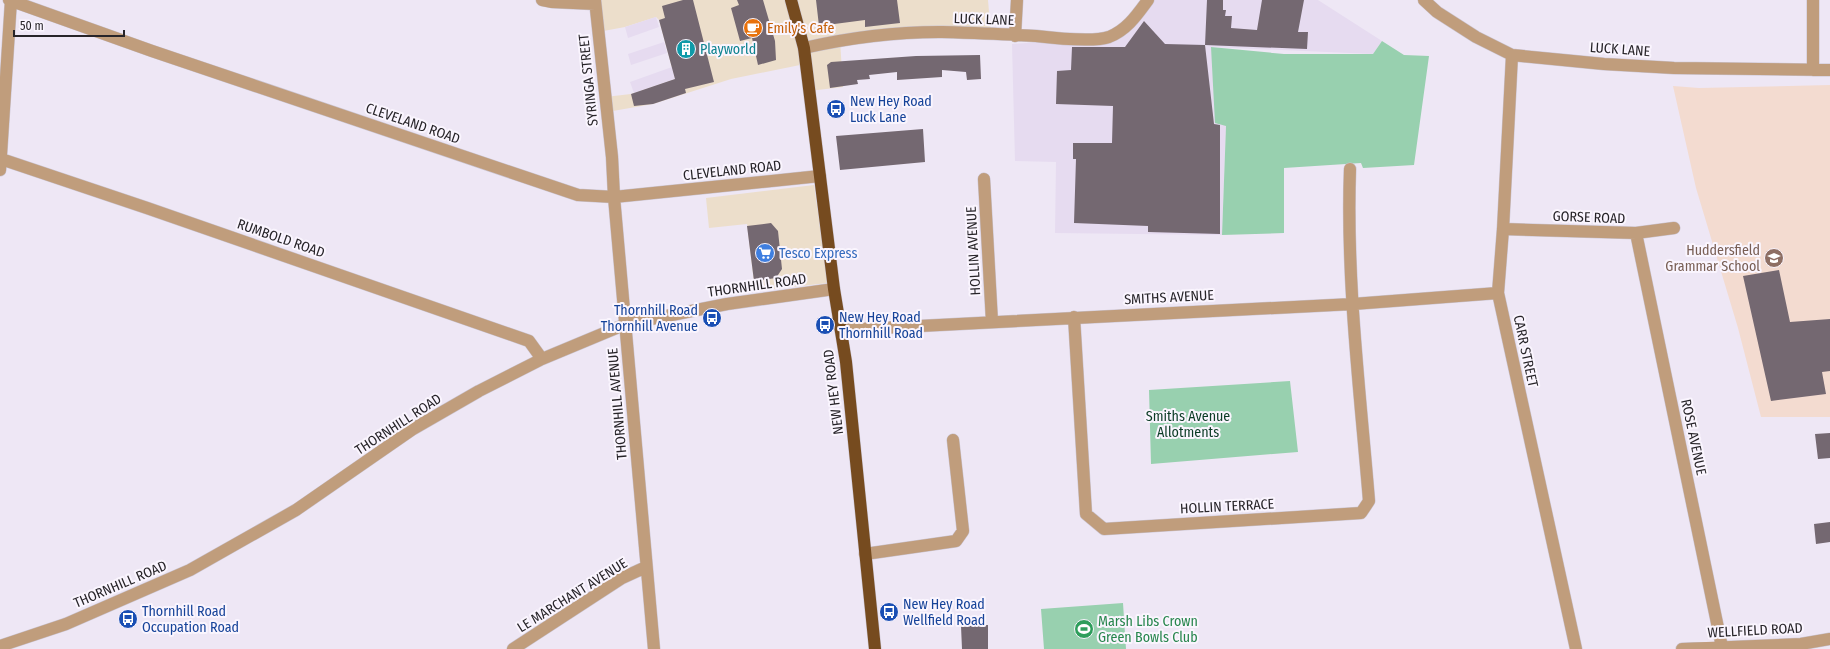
<svg xmlns="http://www.w3.org/2000/svg" width="1830" height="649" viewBox="0 0 1830 649" font-family="'Fira Sans Condensed',sans-serif">
<style>
.commercial{fill:#ecdecb}
.built{fill:#e6dbf0}
.education{fill:#f3dbd0}
.green{fill:#98d0af}
.building{fill:#746871}
.lines{fill:none;stroke-linecap:round;stroke-linejoin:round}
.minor-casing{stroke:#cac4d0;stroke-width:13}
.highway-casing{stroke:#cac4d0;stroke-width:13}
.minor{stroke:#c09d7c;stroke-width:12}
.highway{stroke:#764b1f;stroke-width:12}
.labels{text-anchor:middle;stroke-width:4;stroke-linejoin:round;paint-order:stroke}
.street-label{font-size:14px;fill:#272429;stroke:#faf5fe}
.food-label{font-size:14px;fill:#c56008;stroke:#faf5fe;text-anchor:start}
.culture-label{font-size:14px;fill:#0d838f;stroke:#faf5fe;text-anchor:start}
.transit-label{font-size:14px;fill:#164399;stroke:#faf5fe;text-anchor:start}
.education-label{font-size:14px;fill:#785e54;stroke:#faf5fe;text-anchor:end}
.shop-label{font-size:14px;fill:#366cbe;stroke:#faf5fe;text-anchor:start}
.park-label{font-size:14px;fill:#0b3b25;stroke:#faf5fe}
.leisure-label{font-size:14px;fill:#27864d;stroke:#faf5fe;text-anchor:start}
</style>
<rect width="100%" height="100%" fill="#eee7f5"/>
<path class="commercial" d="M595,0h393l3,35 -151,5 3,47 -34,4 -4,-27 -74,15 -78,25 -46,8 -2,-15 26,-3 44,-15 -16,-59 -3,-3 -31,10 -27,5z
M814,185l14,98 -73,8 -8,-67 -38,4 -3,-30z"/>
<path class="built" d="M1148,0h170l64,41 -9,13 -162,-7 15,79 -4,109 -167,-2 1,-71 -41,-1 -3,-117 96,-7z
M656,17l3,10 -31,11 -3,-11z
M664,42l3,11 -36,12 -3,-11z
M672,67l3,12 -41,14 -4,-11z"/>
<path class="education" d="M1830,85v332h-69l-23,-89 -42,-140 -23,-102 26,2z"/>
<path class="green" d="M1382,41l22,14 25,1 -15,109 -51,3 -2,-5 -77,5v65l-62,2 4,-109 -11,-3 -4,-76 73,7h89z
M1290,381l8,71 -147,12 -2,-74z
M1123,603l3,46h-82l-3,-40z"/>
<path class="building" d="M683,0h10l21,82 -29,7 1,4 -33,11 -19,2 -3,-12 44,-15 -16,-59 6,-2 -3,-12z
M737,0h26l12,41 1,19 -18,5 -6,-27 -12,3 -9,-33 8,-3z
M816,0h81l3,23 -35,4v-7l-46,6z
M1207,0h16v10h3l-1,6h7l-1,12 26,2 5,-30h42l-6,32h10l-1,17 -102,-4z
M1144,21l21,23 40,1 9,79 6,1v109l-72,-2v-6l-74,-3 2,-64h-3v-16h39l1,-37 -57,-2 1,-33 14,-1 1,-23h53z
M980,55l1,24 -14,1 -1,-8 -24,-2v7l-45,3v-8l-28,3 1,4 -13,1 1,4 -28,4 -3,-23 4,-3 85,-6z
M923,129l2,33 -85,8 -4,-34z
M771,223l7,8 4,38 -6,9 -22,3 -7,-55z
M1779,270l11,52 40,-3v52l-8,1 4,22 -55,7 -28,-125z
M1830,433v25l-12,1 -3,-25z
M1830,522v20l-14,2 -2,-20z
M988,625v24h-26l-1,-23z"/>
<g class="lines">
<defs>
<path id="minor" d="M9,0l143,51 426,144 36,2 206,-21
M542,0l10,2 43,2
M595,0l17,157 2,40 40,452
M1424,0l13,12 39,25 36,18 92,9 70,4 156,2
M1813,0v70
M1015,36l2,-36
M804,48c44,-10 90,-16 135,-16 32,1 65,2 97,4 17,2 58,6 73,1 18,-7 28,-22 39,-37
M1512,55l-9,174 -5,64 78,356
M1,159l146,49 382,133 13,18
M0,170l11,-170
M984,179l8,143
M1503,229l133,4 38,-5
M1636,233l86,414
M1074,317l12,197 18,15 257,-16 8,-12c-9,-110 -23,-222 -19,-332
M841,330l512,-26 145,-11
M865,554l91,-13 7,-10 -10,-91
M0,646l66,-22 124,-54 106,-60 117,-81 66,-38 63,-32 84,-35 101,-20 107,-15
M513,649l109,-71 24,-11
M1682,649l119,-5 29,-5"/>
<path id="highway" d="M791,0l13,48 30,241 12,73 29,287"/>
</defs>
<use href="#minor" class="minor-casing"/>
<use href="#highway" class="highway-casing"/>
<use href="#minor" class="minor"/>
<use href="#highway" class="highway"/>
</g>
<defs>
<symbol id="cafe-disc" viewBox="-11 -11 22 22"><circle r="9.5" fill="#e8710a" stroke="#faf5fe"/><path d="M-5.5-4.5H6V0H3Q3 3.5 0 3.5H-2.5Q-5.5 3.5-5.5 0ZM3-3.2v2h1.7v-2ZM-6 4.5H4V6H-6Z" fill="#fff"/></symbol>
<symbol id="building-disc" viewBox="-11 -11 22 22"><circle r="9.5" fill="#0f9aa8" stroke="#faf5fe"/><path d="M-4-6H4V6H1V3H-1V6H-4ZM-2.5-4.3h1.7v1.8h-1.7ZM.8-4.3h1.7v1.8H.8ZM-2.5-1h1.7V.8h-1.7ZM.8-1h1.7V.8H.8Z" fill="#fff"/></symbol>
<symbol id="bus-disc" viewBox="-11 -11 22 22"><circle r="9.5" fill="#1a4fb4" stroke="#faf5fe"/><path d="M-5-6H5V4H4V6H2V4H-2V6H-4V4H-5ZM-3.5-4V0h7V-4ZM-3.5 1.2v1.5H-2V1.2ZM2 1.2v1.5H3.5V1.2Z" fill="#fff"/></symbol>
<symbol id="supermarket-disc" viewBox="-11 -11 22 22"><circle r="9.5" fill="#3f7fe0" stroke="#faf5fe"/><path d="M-6-5.5h2.5l.6 2H6L4.5 2H-2.5L-4.4-4H-6ZM-1.5 3.2a1.3 1.3 0 1 0 .1 0ZM3 3.2a1.3 1.3 0 1 0 .1 0Z" fill="#fff"/></symbol>
<symbol id="school-disc" viewBox="-11 -11 22 22"><circle r="9.5" fill="#8d6e63" stroke="#faf5fe"/><path d="M0-5L7-2L0 1L-7-2ZM-4 1L0 2.5L4 1V4Q0 6-4 4Z" fill="#fff"/></symbol>
<symbol id="stadium-disc" viewBox="-11 -11 22 22"><circle r="9.5" fill="#2e9e5b" stroke="#faf5fe"/><path d="M0-5a6.5 5 0 1 0 0 10a6.5 5 0 1 0 0-10ZM-3.5-1.8h7v3.6h-7Z" fill="#fff"/></symbol>
</defs>
<g fill-rule="evenodd">
<use href="#cafe-disc" x="742" y="17" width="22" height="22"/>
<use href="#building-disc" x="675" y="38" width="22" height="22"/>
<use href="#bus-disc" x="825" y="98" width="22" height="22"/>
<use href="#supermarket-disc" x="754" y="242" width="22" height="22"/>
<use href="#school-disc" x="1763" y="247" width="22" height="22"/>
<use href="#bus-disc" x="701" y="307" width="22" height="22"/>
<use href="#bus-disc" x="814" y="314" width="22" height="22"/>
<use href="#bus-disc" x="878" y="601" width="22" height="22"/>
<use href="#bus-disc" x="117" y="608" width="22" height="22"/>
<use href="#stadium-disc" x="1073" y="618" width="22" height="22"/>
</g>
<g class="labels">
<g class="street-label">
<text transform="translate(984 19) rotate(2)" y="5">LUCK LANE</text>
<text transform="translate(1620 49) rotate(4)" y="5">LUCK LANE</text>
<text transform="translate(588 80) rotate(-96)" y="5">SYRINGA STREET</text>
<text transform="translate(413 123) rotate(19)" y="5">CLEVELAND ROAD</text>
<text transform="translate(732 170) rotate(-6)" y="5">CLEVELAND ROAD</text>
<text transform="translate(1589 217) rotate(2)" y="5">GORSE ROAD</text>
<text transform="translate(281 238) rotate(19)" y="5">RUMBOLD ROAD</text>
<text transform="translate(973 251) rotate(-93)" y="5">HOLLIN AVENUE</text>
<text transform="translate(757 285) rotate(-8)" y="5">THORNHILL ROAD</text>
<text transform="translate(1169 297) rotate(-3)" y="5">SMITHS AVENUE</text>
<text transform="translate(1526 351) rotate(78)" y="5">CARR STREET</text>
<text transform="translate(833 392) rotate(-97)" y="5">NEW HEY ROAD</text>
<text transform="translate(617 404) rotate(-95)" y="5">THORNHILL AVENUE</text>
<text transform="translate(398 424) rotate(-33)" y="5">THORNHILL ROAD</text>
<text transform="translate(1694 437) rotate(78)" y="5">ROSE AVENUE</text>
<text transform="translate(1227 506) rotate(-3)" y="5">HOLLIN TERRACE</text>
<text transform="translate(120 584) rotate(-23)" y="5">THORNHILL ROAD</text>
<text transform="translate(572 595) rotate(-32)" y="5">LE MARCHANT AVENUE</text>
<text transform="translate(1755 630) rotate(-3)" y="5">WELLFIELD ROAD</text>
</g>
<g class="food-label">
<text x="767" y="33">Emily's Cafe</text>
</g>
<g class="culture-label">
<text x="700" y="54">Playworld</text>
</g>
<g class="transit-label">
<text x="850" y="106">New Hey Road<tspan x="850" dy="16">Luck Lane</tspan></text>
<text x="698" y="315" text-anchor="end">Thornhill Road<tspan x="698" dy="16">Thornhill Avenue</tspan></text>
<text x="839" y="322">New Hey Road<tspan x="839" dy="16">Thornhill Road</tspan></text>
<text x="903" y="609">New Hey Road<tspan x="903" dy="16">Wellfield Road</tspan></text>
<text x="142" y="616">Thornhill Road<tspan x="142" dy="16">Occupation Road</tspan></text>
</g>
<g class="education-label">
<text x="1760" y="255">Huddersfield<tspan x="1760" dy="16">Grammar School</tspan></text>
</g>
<g class="shop-label">
<text x="779" y="258">Tesco Express</text>
</g>
<g class="park-label">
<text x="1188" y="421">Smiths Avenue<tspan x="1188" dy="16">Allotments</tspan></text>
</g>
<g class="leisure-label">
<text x="1098" y="626">Marsh Libs Crown<tspan x="1098" dy="16">Green Bowls Club</tspan></text>
</g>
</g>
<path d="M14 30v6h110v-6" fill="none" stroke="#272429" stroke-width="2"/>
<text x="20" y="30" font-size="12" fill="#272429" stroke="#faf5fe" stroke-width="3" paint-order="stroke">50 m</text>
</svg>
